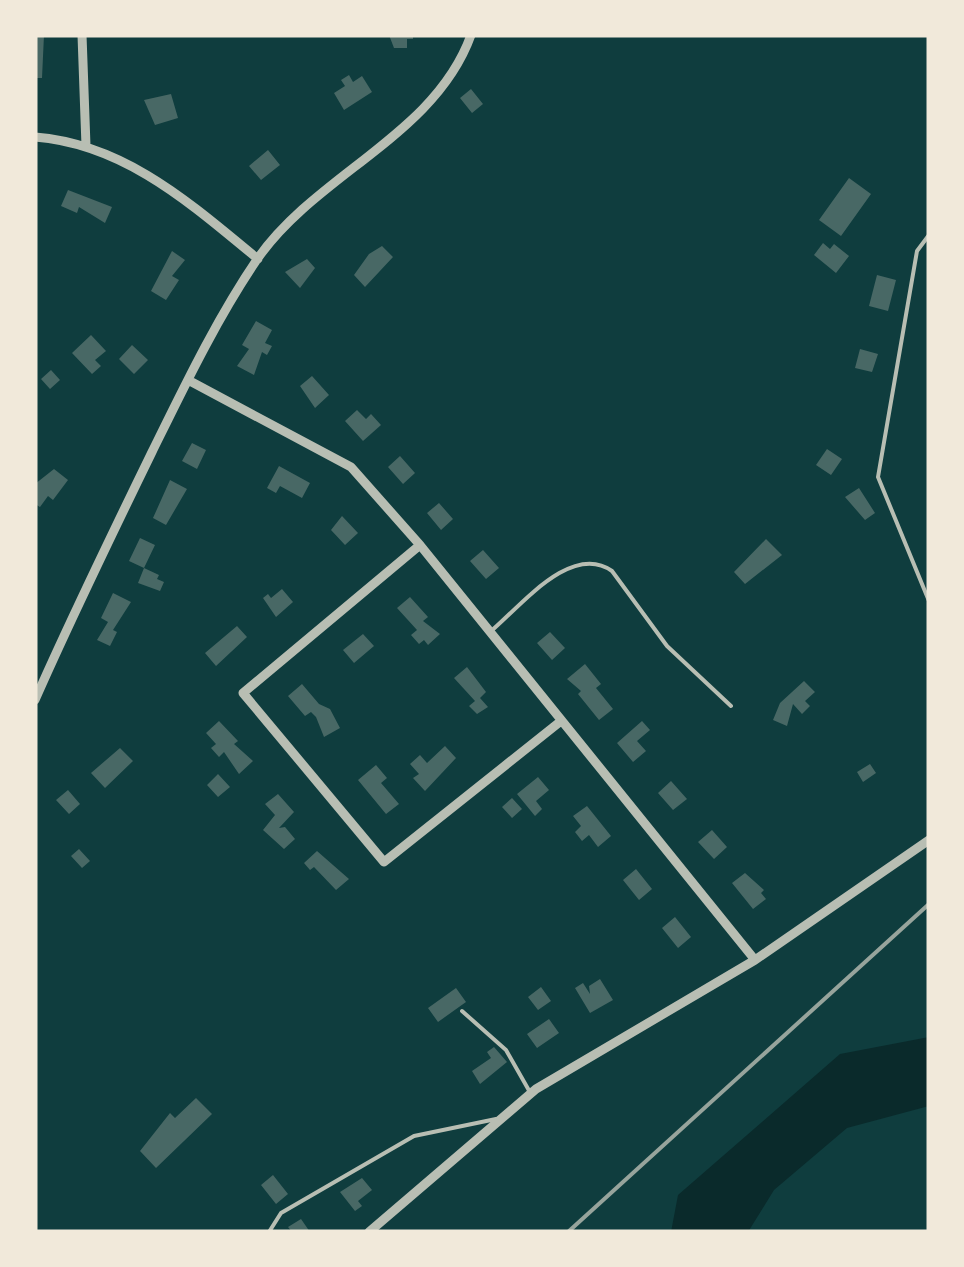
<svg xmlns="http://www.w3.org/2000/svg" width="964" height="1267" viewBox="0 0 964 1267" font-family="'DM Sans',sans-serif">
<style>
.water{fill:#0a2a2b}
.building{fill:#486865}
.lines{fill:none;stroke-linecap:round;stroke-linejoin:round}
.service{stroke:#b8beb3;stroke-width:4}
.minor{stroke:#b8beb3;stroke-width:9}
.rail{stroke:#97a49c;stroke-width:4}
</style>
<rect width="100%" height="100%" fill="#0f3d3e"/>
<path class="water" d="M929,1037v69l-82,22 -73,62 -26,42h-77l7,-37 162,-141z"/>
<path class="building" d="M35,35h9l-2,43h-7z
M389,35h24v4h-6v9h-13z
M349,75l4,7 9,-6 10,16 -28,18 -10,-17 11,-7 -4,-6z
M471,89l12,15 -11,9 -12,-15z
M171,94l7,24 -23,7 -11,-25z
M268,150l12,15 -19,15 -12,-14z
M849,178l22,16 -30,42 -22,-16z
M68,190l44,17 -7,16 -26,-16 -2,6 -16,-7z
M823,243l7,6 4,-5 15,12 -13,17 -22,-18z
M382,246l11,11 -28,30 -11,-12 15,-21z
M172,251l13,9 -13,16 7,4 -13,20 -15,-9z
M307,259l8,9 -15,20 -15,-16z
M877,275l19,5 -8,31 -19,-5z
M256,321l16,9 -7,13 7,3 -5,9 -5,-3 -8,23 -17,-9 12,-17 -7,-4z
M91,335l15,16 -11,9 6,6 -9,8 -20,-21z
M132,345l16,15 -14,14 -15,-15z
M860,349l18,5 -6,18 -17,-4z
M51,370l9,10 -10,9 -9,-10z
M312,376l17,19 -14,13 -15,-22z
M357,410l9,9 5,-5 10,11 -18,16 -18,-20z
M192,443l14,7 -9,19 -15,-8z
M827,449l15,10 -11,16 -15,-10z
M400,456l15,17 -12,11 -15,-17z
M279,466l31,17 -8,15 -22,-12 -4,7 -9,-5z
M54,469l14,11 -15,20 -5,-4 -8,11 -5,-3v-20z
M170,480l17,9 -21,36 -13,-7z
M859,488l16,25 -10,7 -20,-23z
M439,503l14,16 -12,11 -14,-17z
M342,516l16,17 -13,12 -14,-15z
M140,538l15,7 -11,23 -15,-7z
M766,539l16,16 -37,29 -11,-12z
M483,550l16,18 -13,11 -16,-18z
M144,568l15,7 -2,4 7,3 -4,9 -22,-8z
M282,589l11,13 -17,15 -13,-19 5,-4 3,4z
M113,593l18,9 -18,28 4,2 -7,14 -13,-6 11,-18 -7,-4z
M410,597l18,20 -5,4 17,13 -12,11 -4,-5 -5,4 -8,-9 6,-5 -20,-22z
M237,626l10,11 -31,29 -11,-13z
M550,632l15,16 -13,12 -15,-17z
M363,634l11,12 -20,17 -11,-13z
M585,664l16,20 -5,4 17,21 -14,11 -21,-26 3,-3 -14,-12z
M467,667l19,25 -6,6 8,9 -11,7 -8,-8 6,-5 -21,-23z
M804,681l11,11 -10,9 5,5 -8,8 -9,-10 -6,22 -14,-6 7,-17z
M302,684l17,20 11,5 10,19 -16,9 -8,-20 -5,-5 -6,4 -17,-20z
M219,721l19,20 -4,3 19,17 -14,13 -15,-22 -5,5 -8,-9 5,-4 -10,-11z
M642,721l8,9 -13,11 9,10 -13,11 -16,-19z
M445,746l11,12 -31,33 -12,-13 6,-4 -9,-10 10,-9 7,8z
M120,748l13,13 -28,27 -14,-15z
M870,764l6,9 -13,9 -6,-10z
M376,765l11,13 -6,5 18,21 -13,10 -28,-34z
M218,774l12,13 -12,10 -11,-12z
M538,777l11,13 -13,11 6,8 -7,7 -18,-22z
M671,781l16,18 -14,11 -15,-17z
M68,790l12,14 -11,10 -13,-14z
M278,794l16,18 -15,16 6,-1 10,12 -11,10 -21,-19 12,-15 -10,-11z
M512,798l10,11 -10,9 -10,-11z
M587,806l24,30 -13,11 -9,-12 -7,6 -7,-9 6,-6 -8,-10z
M712,830l15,17 -13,12 -16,-17z
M79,849l11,12 -8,7 -11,-12z
M317,851l32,28 -13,11 -22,-23 -4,3 -6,-7z
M636,869l16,20 -13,11 -16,-20z
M745,873l19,17 -3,3 5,6 -13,10 -21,-26z
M675,917l16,20 -13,11 -16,-20z
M600,979l13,21 -23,13 -15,-25 8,-5 7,11 -1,-8z
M541,987l10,14 -13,9 -10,-13z
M456,988l10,14 -28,20 -10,-14z
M549,1019l10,14 -22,15 -10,-14z
M494,1047l13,15 -27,22 -8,-13 19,-13 -4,-6z
M196,1098l16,16 -56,54 -16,-17 30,-38 5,5z
M273,1175l15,19 -12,10 -15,-19z
M362,1178l10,12 -14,11 4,5 -7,5 -15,-19z
M301,1219l9,13h-18l-4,-5z"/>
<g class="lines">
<path class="service" d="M929,235l-12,16 -39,226 51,124
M490,632c30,-25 81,-90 122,-61l55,75 64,60
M462,1011l44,39 25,44
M269,1232l12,-19 133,-77 82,-17"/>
<path class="minor" d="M82,35l4,111
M35,137c90,7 156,67 223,122
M188,380l163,87 69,78 335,415
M420,545l-177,148 141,169 177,-141
M35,700c37,-84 77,-166 117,-248 32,-65 65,-134 106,-194 60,-85 177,-123 213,-223
M369,1232l167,-143 219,-129 174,-120"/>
<path class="rail" d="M568,1232l361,-328"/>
</g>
<rect width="964" height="1267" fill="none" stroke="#f1e9da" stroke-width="75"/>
</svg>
